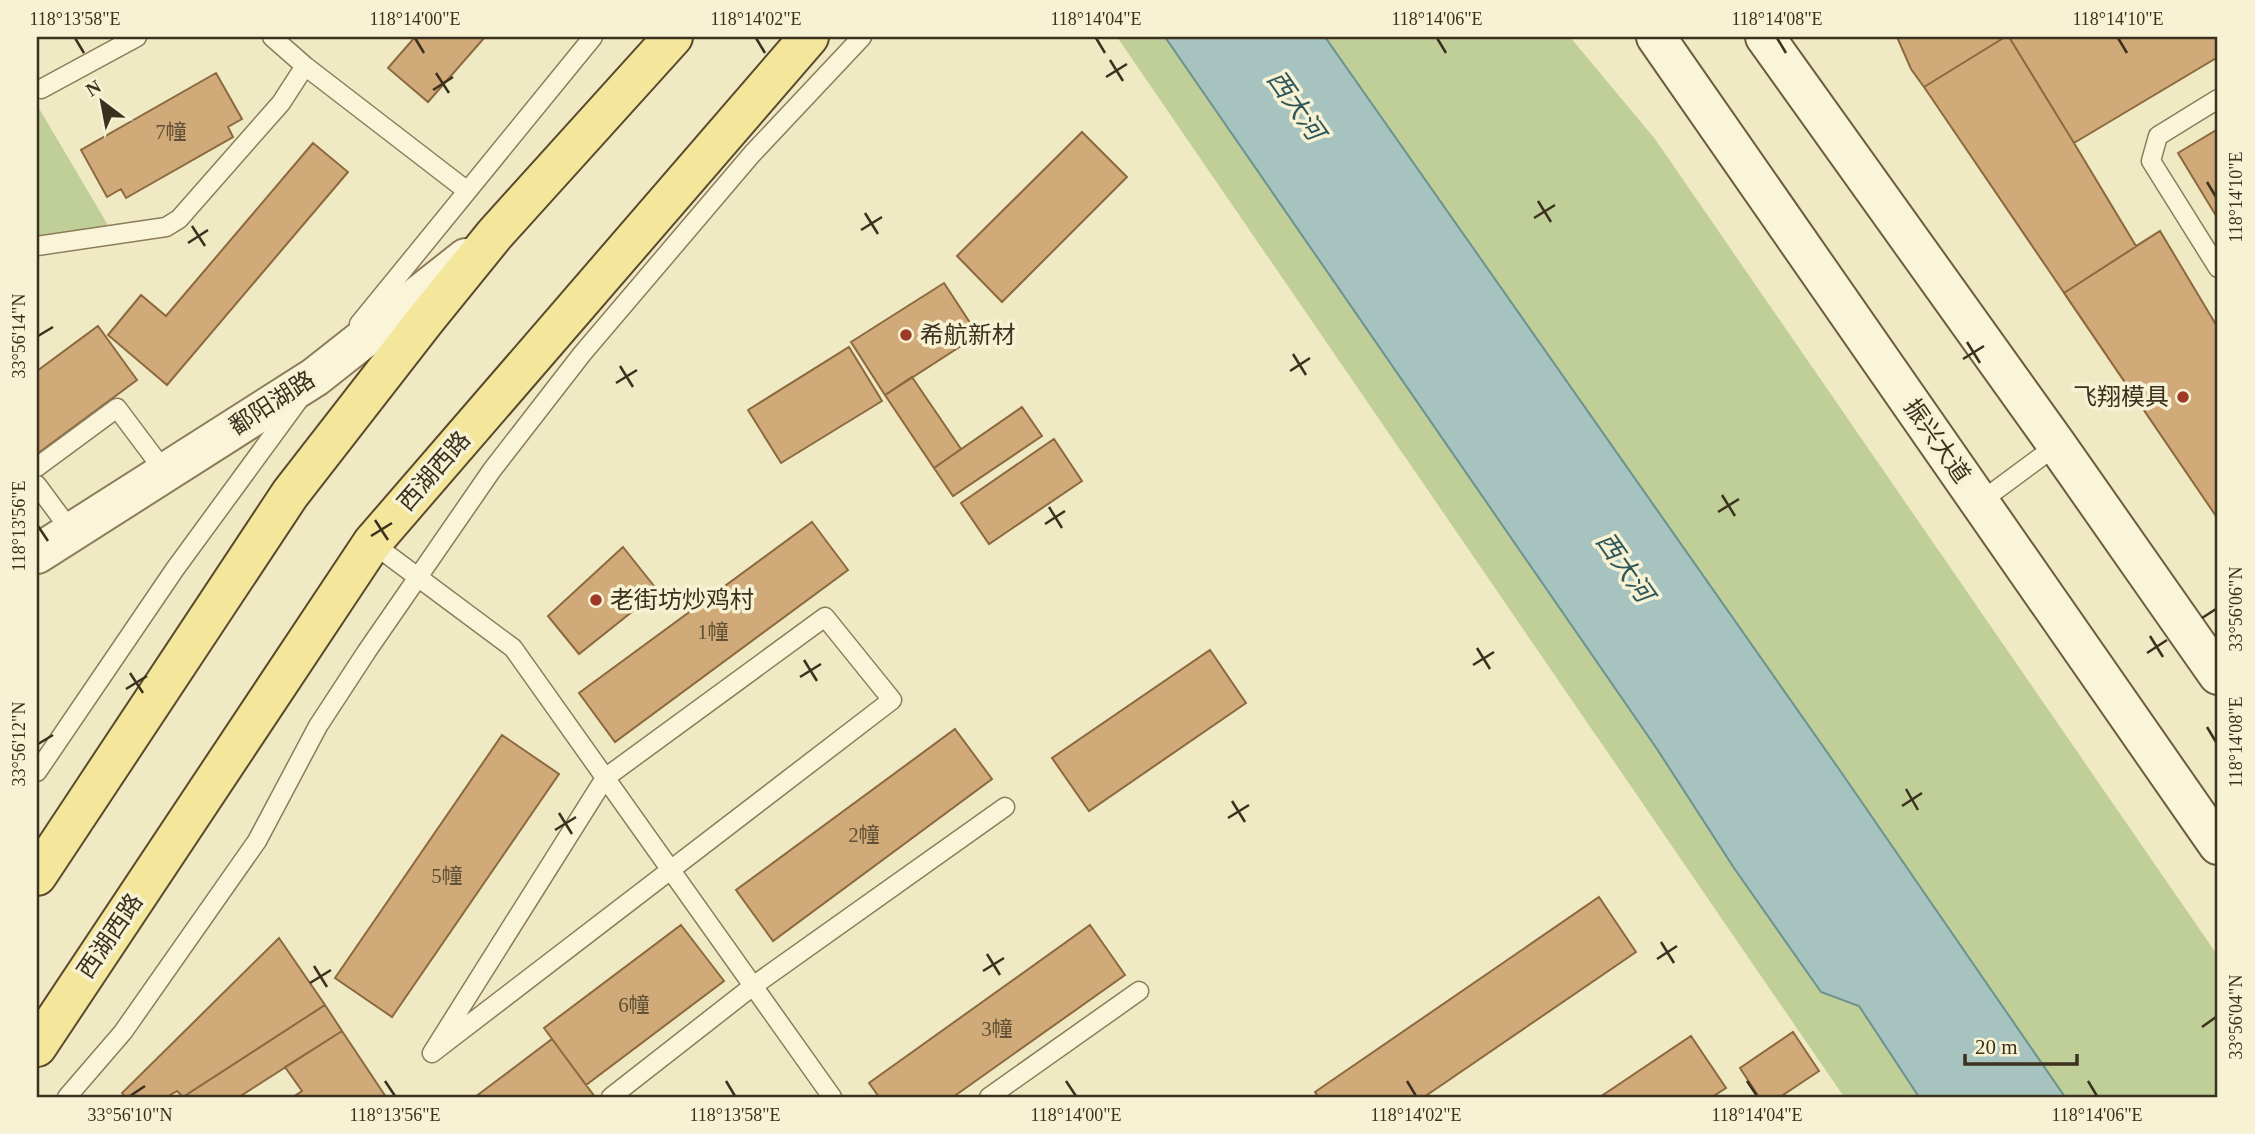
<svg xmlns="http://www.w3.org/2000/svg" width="2255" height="1134" viewBox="0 0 2255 1134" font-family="'Times New Roman','Noto Sans SC',serif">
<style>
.green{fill:#c0cf98}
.water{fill:#a6c3bf;stroke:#6c928f;stroke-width:2}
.building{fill:#d0ab79;stroke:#8c693e;stroke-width:2}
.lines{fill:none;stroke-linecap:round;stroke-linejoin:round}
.service-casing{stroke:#8c7c5a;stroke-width:21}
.tertiary-casing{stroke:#8c7c5a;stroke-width:42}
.secondary-casing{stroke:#6e5d3d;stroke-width:42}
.primary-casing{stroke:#59492e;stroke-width:42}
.service{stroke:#faf5d8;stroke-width:18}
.tertiary{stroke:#faf5d8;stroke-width:38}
.secondary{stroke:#faf5d8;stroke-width:38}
.primary{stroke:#f4e69b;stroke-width:38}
.ticks{fill:none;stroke:#3b311e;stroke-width:2.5}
.poi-dot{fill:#9d3927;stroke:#f7f2d4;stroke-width:2.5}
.labels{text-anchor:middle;stroke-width:7;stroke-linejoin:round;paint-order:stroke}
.number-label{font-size:21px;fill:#605035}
.poi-label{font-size:24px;fill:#3b311e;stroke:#f7f2d4;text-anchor:start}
.street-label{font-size:24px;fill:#3b311e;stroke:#f7f2d4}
.water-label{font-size:26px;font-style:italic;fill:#2d575b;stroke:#f7f2d4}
.neatline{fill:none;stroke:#3b311e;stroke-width:2.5}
.ticks-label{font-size:18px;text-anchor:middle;fill:#3b311e}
</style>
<rect width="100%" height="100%" fill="#f0eac4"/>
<path class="green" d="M1117,37h453l85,102 563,817v141h-374z
M37,105l75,127 -75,19z"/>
<path class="water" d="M1165,37h160l516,735 224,325h-146l-60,-91 -38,-14 -87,-124 -77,-119z"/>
<path class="building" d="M415,37h70l-57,65 -40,-34z
M1897,37h321v20l-144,86 62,103 24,-15 58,97v191l-294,-432 -13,-18z
M1897,37h108l-81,50 -13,-18z
M2009,37h209v20l-144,86z
M216,73l26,46 -14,8 5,10 -107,61 -5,-9 -14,8 -26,-47z
M2218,129v90l-40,-66z
M1082,132l45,45 -125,125 -45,-46z
M313,143l35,29 -181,213 -59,-50 33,-40 25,21z
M2160,231l58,97v191l-154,-226z
M944,283l34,52 -93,60 -34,-53z
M98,326l39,54 -100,74v-83z
M849,347l33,54 -101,62 -33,-53z
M912,377l49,72 -27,19 -49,-73z
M1022,407l20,29 -89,60 -19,-28z
M1054,439l28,42 -93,63 -28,-41z
M812,522l36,48 -233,172 -36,-49z
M623,547l35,44 -79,63 -31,-38z
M1210,650l36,53 -157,108 -37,-53z
M955,729l37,50 -219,162 -37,-51z
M502,735l57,39 -167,243 -57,-39z
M1599,897l37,55 -212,145h-106l-3,-5z
M681,925l43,56 -138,104 -42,-57z
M1090,925l35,50 -172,122h-74l-10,-14z
M279,938l46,67 -142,92 -6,-6 -10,6h-42l-3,-4z
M325,1005l17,26 -103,66h-56z
M342,1031l44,66h-93l9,-6 -17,-24z
M1793,1032l26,39 -39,26h-21l-19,-29z
M1691,1036l35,52 -14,9h-112z
M552,1039l43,58h-120z"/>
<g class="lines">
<defs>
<path id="service" d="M305,66l161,124
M41,89l96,-52
M2218,99l-60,37 -7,25 67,107
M37,246l129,-19 13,-8 102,-116 24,-37 -33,-29
M359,324l234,-287
M37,467l80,-59 48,64
M37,485l34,46
M1980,502l77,-57
M372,543l141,105 319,449
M825,617l67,83 -460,353 173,-275z
M37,772l138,-203 123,-168
M67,1097l56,-65 134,-191 61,-115 49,-75 125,-181 90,-116 170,-200 110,-117
M611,1097l142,-111 252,-179
M989,1097l150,-106"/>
<path id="tertiary" d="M37,554l278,-177 151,-119"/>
<path id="secondary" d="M1656,37l562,808
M1765,37l292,408 161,230"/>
<path id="primary" d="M37,876l253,-382 136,-175 69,-85 178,-197
M37,1047l335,-504 437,-506"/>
</defs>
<use href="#service" class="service-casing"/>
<use href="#tertiary" class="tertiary-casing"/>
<use href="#secondary" class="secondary-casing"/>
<use href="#primary" class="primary-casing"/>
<use href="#service" class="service"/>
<use href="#tertiary" class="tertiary"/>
<use href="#secondary" class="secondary"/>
<use href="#primary" class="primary"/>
</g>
<path class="ticks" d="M75,38l9,15M415,38l9,15M756,38l9,15M1096,38l9,15M1437,38l9,15M1777,38l9,15M2118,38l9,15M1110,60l13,21M436,73l13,20M1106,77l21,-13M433,90l20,-13M2207,182l9,15M1538,201l13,21M865,213l13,21M1534,218l21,-13M192,226l13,20M861,230l21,-13M188,243l20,-13M38,336l15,-9M1967,342l13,21M1293,354l13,21M1963,359l21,-13M620,366l13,21M1290,371l20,-13M616,383l21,-13M1722,495l13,21M1049,507l13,21M1718,512l21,-13M375,520l13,20M1045,524l20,-13M38,526l10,15M371,536l21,-13M2202,618l14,-9M2150,636l13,21M1477,648l13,21M2147,653l20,-13M804,660l13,21M1473,665l21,-13M130,673l13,20M800,677l21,-13M126,689l21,-13M2207,727l9,15M38,744l15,-9M1906,789l12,21M1232,801l13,21M1902,806l20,-13M559,813l13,21M1228,818l21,-13M555,830l21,-13M1661,942l13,21M987,954l13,21M1657,959l20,-13M314,966l13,21M983,971l21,-13M310,983l21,-13M2202,1027l14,-10M385,1081l10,15M726,1081l9,15M1066,1081l10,15M1407,1081l9,15M1747,1081l10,15M2088,1081l9,15M130,1096l15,-10"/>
<g class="poi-dot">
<circle cx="906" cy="335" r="7"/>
<circle cx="2183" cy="397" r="7"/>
<circle cx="596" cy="600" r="7"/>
</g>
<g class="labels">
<g class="number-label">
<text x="171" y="139">7幢</text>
<text x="713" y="639">1幢</text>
<text x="864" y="842">2幢</text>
<text x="447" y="883">5幢</text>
<text x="634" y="1012">6幢</text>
<text x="997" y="1036">3幢</text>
</g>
<g class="poi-label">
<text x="920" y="343">希航新材</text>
<text x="2169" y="405" text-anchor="end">飞翔模具</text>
<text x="610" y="608">老街坊炒鸡村</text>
</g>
<g class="street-label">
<text transform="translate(272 403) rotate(-33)" y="8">鄱阳湖路</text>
<text transform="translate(1937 441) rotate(55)" y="8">振兴大道</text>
<text transform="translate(434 471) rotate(-49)" y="8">西湖西路</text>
<text transform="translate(110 936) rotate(-56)" y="8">西湖西路</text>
</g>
<g class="water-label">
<text transform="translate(1296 105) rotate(55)" y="9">西大河</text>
<text transform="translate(1625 567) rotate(55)" y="9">西大河</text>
</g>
</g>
<rect width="2255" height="1134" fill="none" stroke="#f7f2d4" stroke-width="77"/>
<g transform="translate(102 102) rotate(328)" stroke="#f7f2d4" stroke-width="5" paint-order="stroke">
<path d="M0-5L12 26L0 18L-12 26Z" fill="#3b311e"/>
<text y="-10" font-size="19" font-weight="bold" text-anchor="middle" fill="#3b311e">N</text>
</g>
<path d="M1965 1054v10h112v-10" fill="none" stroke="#3b311e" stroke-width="3.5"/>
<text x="1975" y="1054" font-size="21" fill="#3b311e" stroke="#f7f2d4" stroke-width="5" paint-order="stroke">20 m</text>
<rect x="38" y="38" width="2178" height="1058" class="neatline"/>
<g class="ticks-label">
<text x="75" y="25">118°13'58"E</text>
<text x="415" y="25">118°14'00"E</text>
<text x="756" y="25">118°14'02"E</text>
<text x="1096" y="25">118°14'04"E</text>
<text x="1437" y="25">118°14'06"E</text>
<text x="1777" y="25">118°14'08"E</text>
<text x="2118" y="25">118°14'10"E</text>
<text transform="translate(2236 197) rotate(-90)" y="6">118°14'10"E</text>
<text transform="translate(19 336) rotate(-90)" y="6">33°56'14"N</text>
<text transform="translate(19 526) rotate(-90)" y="6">118°13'56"E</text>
<text transform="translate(2236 609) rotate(-90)" y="6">33°56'06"N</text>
<text transform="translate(2236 742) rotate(-90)" y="6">118°14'08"E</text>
<text transform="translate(19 744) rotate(-90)" y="6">33°56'12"N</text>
<text transform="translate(2236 1017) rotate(-90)" y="6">33°56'04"N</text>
<text x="130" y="1121">33°56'10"N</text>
<text x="395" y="1121">118°13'56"E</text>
<text x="735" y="1121">118°13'58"E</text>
<text x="1076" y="1121">118°14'00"E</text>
<text x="1416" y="1121">118°14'02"E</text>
<text x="1757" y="1121">118°14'04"E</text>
<text x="2097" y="1121">118°14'06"E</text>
</g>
</svg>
